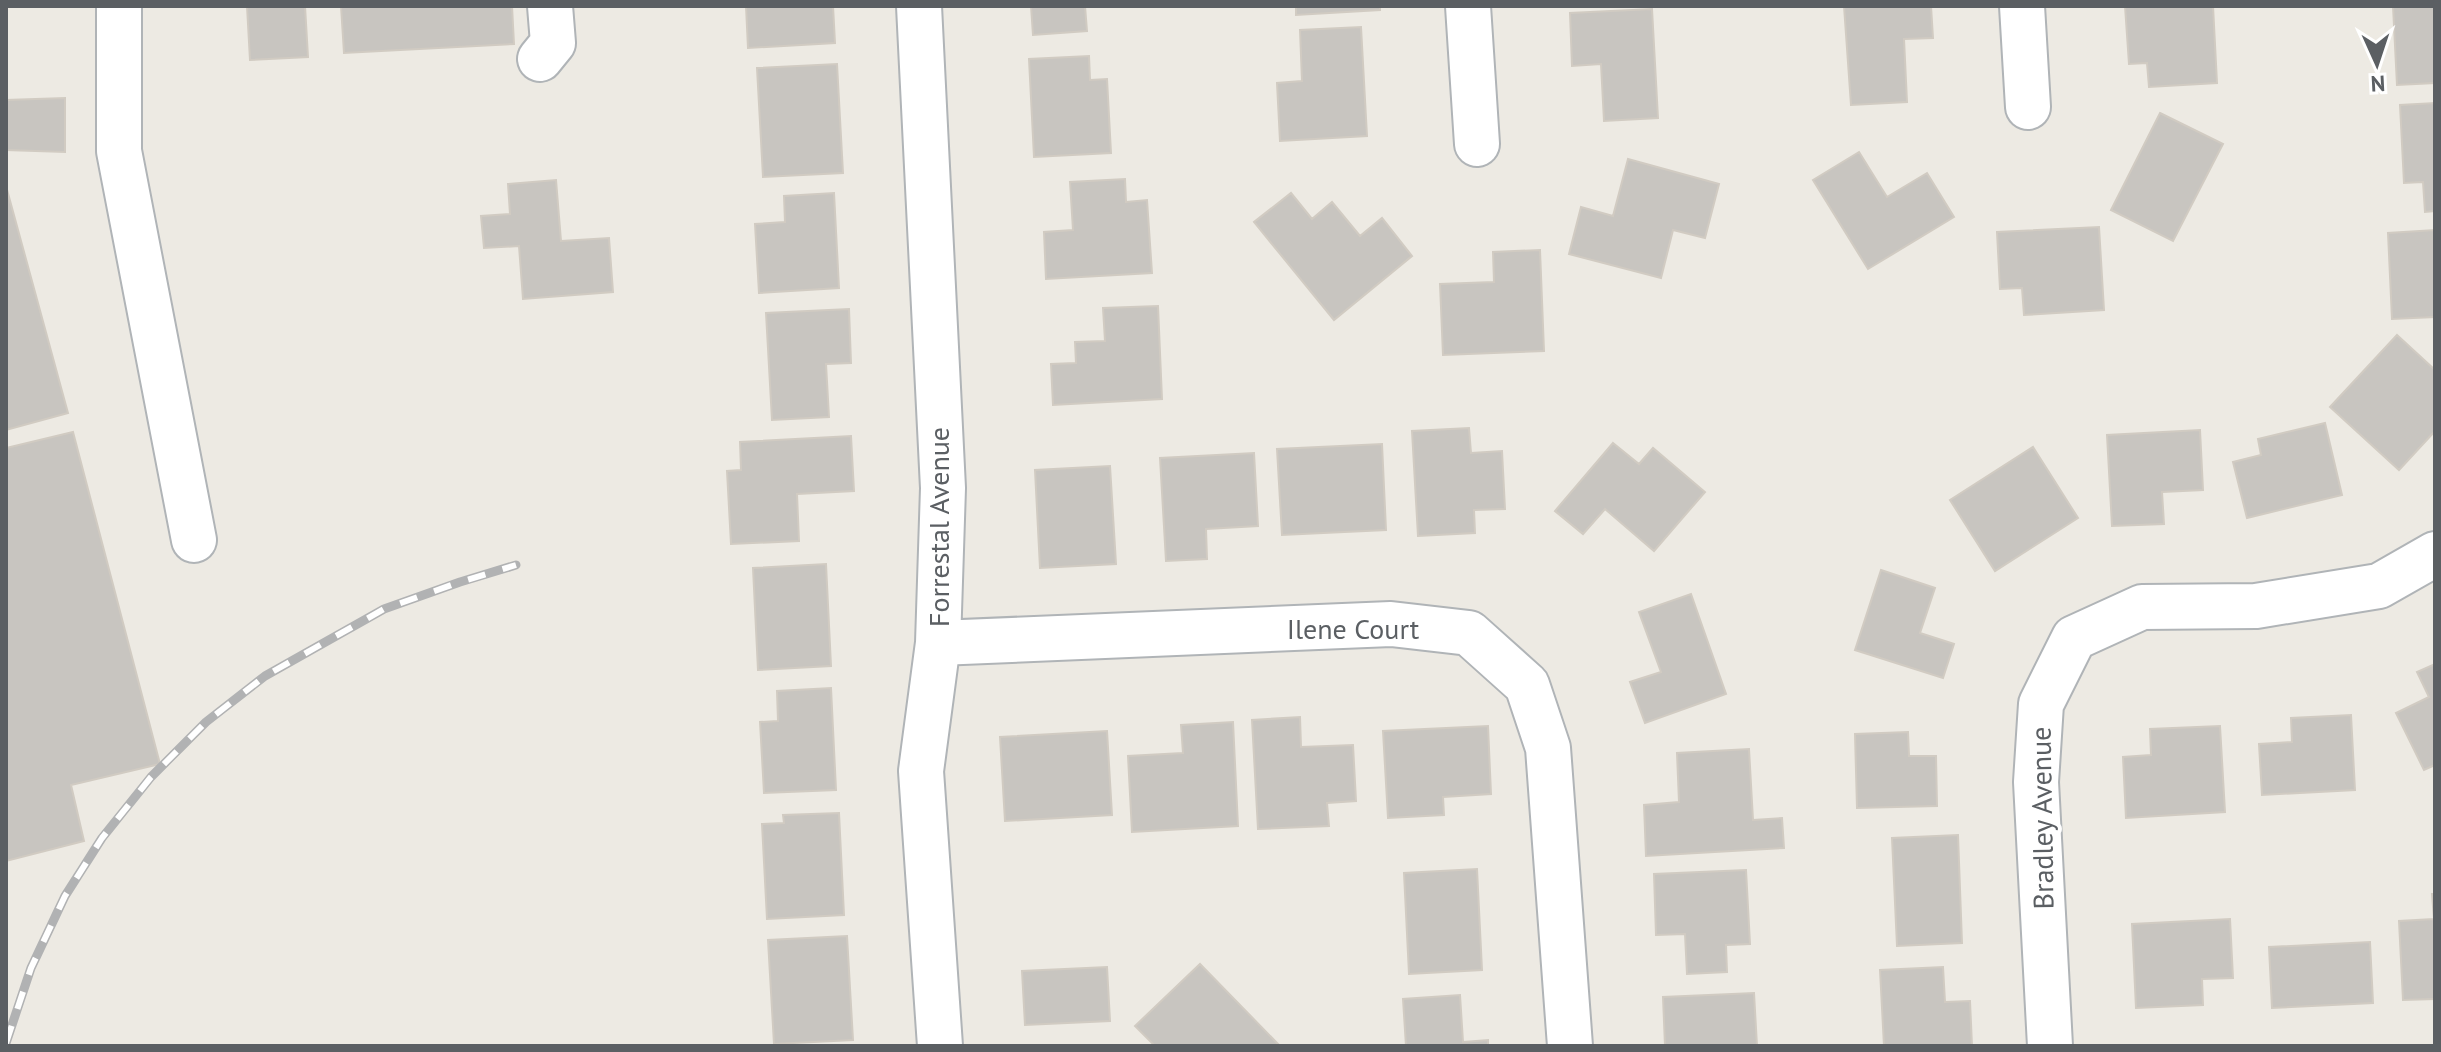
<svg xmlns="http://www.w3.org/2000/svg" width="2441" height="1052" viewBox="0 0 2441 1052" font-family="'PT Sans',sans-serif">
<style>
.building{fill:#c8c5c0;stroke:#d1cbc2;stroke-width:2}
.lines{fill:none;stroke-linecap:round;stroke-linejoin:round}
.minor-casing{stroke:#b0b4b7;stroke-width:48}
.minor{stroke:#fff;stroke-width:44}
.rail-casing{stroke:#b1b2b3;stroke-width:9}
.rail{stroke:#fff;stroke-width:6;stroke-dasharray:18;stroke-linecap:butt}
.labels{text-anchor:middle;stroke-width:8;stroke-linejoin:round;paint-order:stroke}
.street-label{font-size:28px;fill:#5b5f63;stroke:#fff}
</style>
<rect width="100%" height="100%" fill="#edeae3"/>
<path class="building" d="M247,6h58l3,51 -58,3z
M341,6h171l2,38 -170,9z
M746,6h87l2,37 -87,5z
M1031,6h54l2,25 -54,4z
M1296,6h84v4l-84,5z
M1844,6h87l2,32 -29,1 3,63 -56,3z
M2104,6h109l4,77 -68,4 -2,-24 -18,1 -4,-58z
M2393,6h42v77l-38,2z
M1652,9l6,109 -54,3 -3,-57 -29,2 -2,-53z
M1361,27l6,109 -87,5 -3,-58 25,-2 -2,-51z
M1089,56l1,24 17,-1 4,74 -77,4 -5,-98z
M837,64l6,109 -80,4 -6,-109z
M65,98v54l-59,-2v-50z
M2435,103v108l-10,1 -2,-30 -19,1 -4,-78z
M2160,113l63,31 -50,97 -62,-31z
M1859,152l28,45 40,-24 27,44 -86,52 -55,-89z
M1628,159l91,25 -14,54 -32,-8 -12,48 -92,-24 12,-47 32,9z
M1125,179l1,23 21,-2 5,73 -106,6 -2,-47 29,-2 -3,-48z
M556,180l5,61 48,-3 4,54 -90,7 -4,-53 -35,2 -3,-32 29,-2 -2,-30z
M6,186l62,227 -62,17z
M834,193l5,95 -80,5 -4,-69 30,-2 -1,-26z
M1291,193l21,26 20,-17 28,34 22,-18 30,38 -78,64 -80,-98z
M2099,227l5,83 -80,5 -2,-27 -22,1 -3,-57z
M2435,230v87l-43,2 -4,-86z
M1540,250l4,101 -101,4 -3,-71 54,-2 -1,-30z
M1158,306l4,93 -109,6 -2,-41 25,-1 -1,-21 30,-1 -2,-33z
M849,309l2,54 -25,1 3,53 -57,3 -6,-107z
M2397,335l38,35v61l-36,39 -69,-63z
M2325,423l17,72 -95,23 -14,-56 28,-7 -3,-16z
M1469,428l2,25 31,-2 3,58 -31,1 1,23 -57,3 -6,-105z
M2200,430l3,60 -41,2 2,32 -52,2 -5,-91z
M73,432l87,332 -89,21 13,56 -78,20v-413z
M851,436l3,55 -57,3 2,47 -68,3 -4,-73 14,-1 -1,-28z
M1613,443l26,21 14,-16 52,44 -51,59 -49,-42 -22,25 -28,-23z
M1382,444l4,86 -104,5 -5,-86z
M2033,447l45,71 -83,53 -45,-71z
M1254,453l4,73 -52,3 1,30 -41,2 -6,-103z
M1110,466l6,98 -76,4 -5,-98z
M826,564l5,102 -73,4 -5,-102z
M1881,570l54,18 -15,45 34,11 -11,34 -88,-28z
M1691,594l35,100 -81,29 -15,-41 31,-10 -22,-60z
M2435,664v101l-11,5 -28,-57 33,-16 -12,-25z
M831,688l5,102 -72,3 -4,-71 18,-1 -1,-30z
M2351,715l4,75 -93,5 -3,-51 33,-2 -1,-24z
M1300,717l1,30 52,-2 3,56 -29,2 2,23 -71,3 -6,-109z
M1233,722l5,104 -106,6 -4,-76 55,-3 -2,-28z
M1488,726l3,68 -48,3 1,18 -56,3 -5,-87z
M2220,726l5,86 -99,6 -3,-61 28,-2 -1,-26z
M1107,731l5,84 -107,6 -5,-84z
M1908,732l1,24h27l1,50 -80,2 -2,-74z
M1749,749l4,71 29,-2 2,30 -138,8 -2,-51 35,-3 -2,-49z
M839,813l5,102 -77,4 -5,-95 22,-1 -1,-8z
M1958,835l4,108 -65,3 -5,-108z
M1477,869l5,101 -73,4 -5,-101z
M1746,870l4,74 -24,1 1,27 -40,2 -2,-40 -29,1 -2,-61z
M2432,894h3v105l-32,1 -4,-79 35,-2z
M2230,919l3,59 -31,1 1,26 -67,3 -4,-84z
M847,936l6,104 -79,4 -6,-104z
M2370,942l3,61 -101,5 -3,-61z
M1200,964l79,81 -124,1 -20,-20z
M1107,967l3,54 -85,4 -3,-54z
M1943,967l2,35 25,-1 2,45h-88l-4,-76z
M1754,993l3,53h-92l-2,-49z
M1460,995l3,47 25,-2v6h-82l-3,-47z"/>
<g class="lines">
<defs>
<path id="minor" d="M119,6v145l75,389
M919,6l24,482 -5,155 -17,128 19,275
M1468,6l9,138
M2022,6l6,101
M540,59l13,-16 -3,-37
M938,643l453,-19 78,9 58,52 21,63 22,298
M2050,1046l-14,-264 5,-78 33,-66 68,-31 114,-1 123,-20 56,-32"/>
</defs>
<use href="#minor" class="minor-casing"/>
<use href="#minor" class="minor"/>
<defs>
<path id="rail" d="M6,1043l25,-75 34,-72 37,-58 49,-61 55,-55 59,-46 119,-67 76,-27 56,-17"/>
</defs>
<use href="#rail" class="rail-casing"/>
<use href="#rail" class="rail"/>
</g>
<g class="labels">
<g class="street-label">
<text transform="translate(939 527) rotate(-90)" y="10">Forrestal Avenue</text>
<text x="1353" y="639">Ilene Court</text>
<text transform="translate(2042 818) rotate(-91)" y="10">Bradley Avenue</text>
</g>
</g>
<rect width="2441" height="1052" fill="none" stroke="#5b5f63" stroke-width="16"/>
<g transform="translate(2377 64) rotate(177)" stroke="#ffffff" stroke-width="6" paint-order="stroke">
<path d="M0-6L14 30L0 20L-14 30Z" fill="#5b5f63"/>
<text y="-12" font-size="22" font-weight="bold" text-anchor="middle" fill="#5b5f63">N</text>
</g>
</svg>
